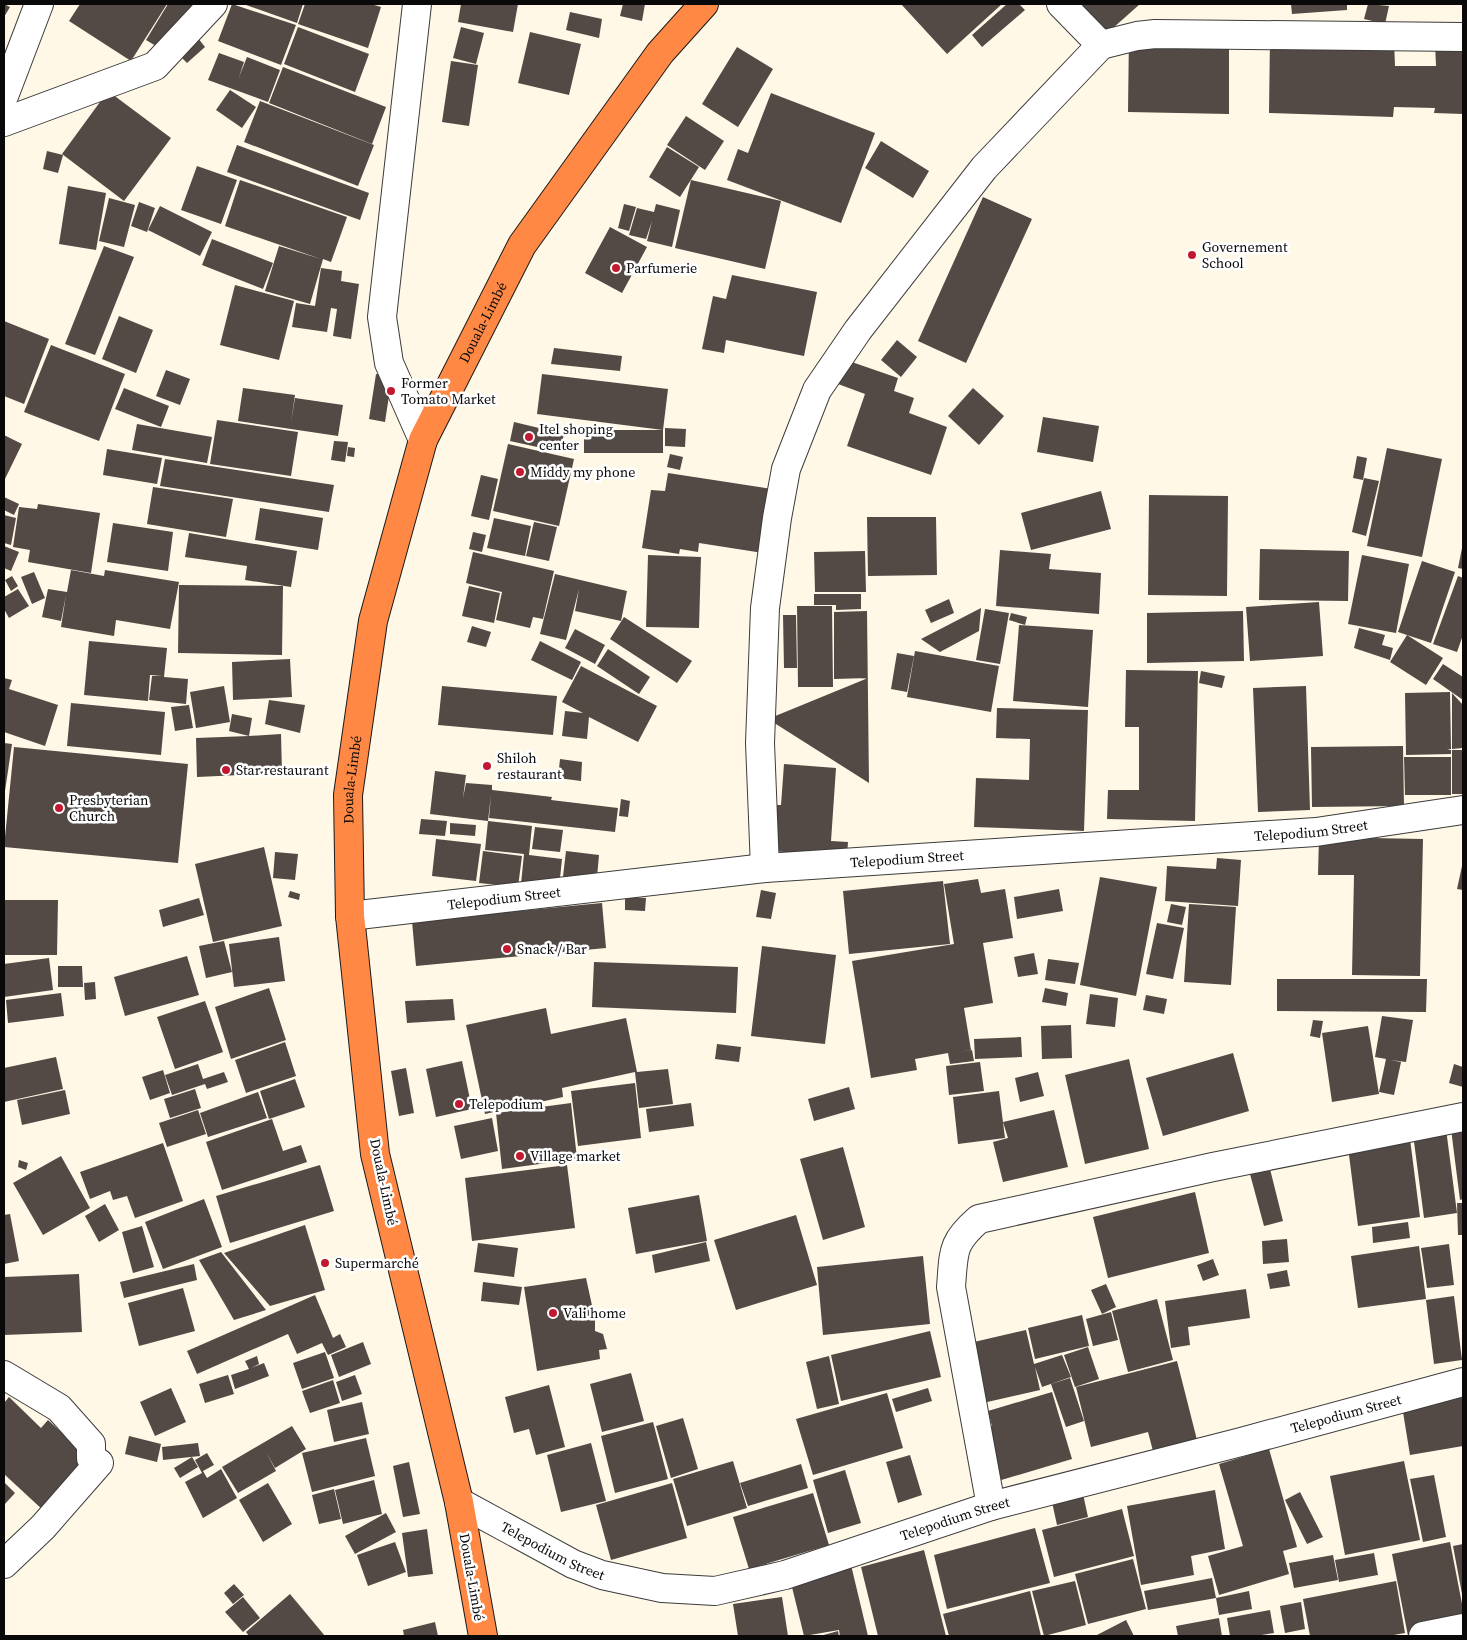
<svg xmlns="http://www.w3.org/2000/svg" width="1467" height="1640" viewBox="0 0 1467 1640" font-family="'Source Serif 4',serif">
<style>
.building{fill:#534945}
.lines{fill:none;stroke-linecap:round;stroke-linejoin:round}
.minor-casing{stroke:#3c3c3c;stroke-width:30}
.highway-casing{stroke:#1a1a1a;stroke-width:30}
.minor{stroke:#fff;stroke-width:28}
.highway{stroke:#ff8944;stroke-width:28}
.poi-dot{fill:#c21930;stroke:#fff;stroke-width:2}
.labels{text-anchor:middle;stroke-width:5;stroke-linejoin:round;paint-order:stroke}
.poi-label{font-size:14px;fill:#090909;stroke:#fff;text-anchor:start}
.street-label{font-size:14px;fill:#090909;stroke:#fff}
</style>
<rect width="100%" height="100%" fill="#fff8e6"/>
<path class="building" d="M4,4l6,3 -6,10z
M80,4h87l-36,57 -62,-40z
M168,4h28l-30,48 -20,-12z
M232,4l64,21 -15,40 -63,-24z
M246,4h57l-6,19 -51,-18z
M305,4h66l10,3 -13,41 -70,-24z
M461,4h57l-5,28 -55,-10z
M623,4h22l-3,17 -22,-5z
M901,4h101l-55,50z
M1007,4h12l6,6 -43,37 -10,-12z
M1075,4h65l-36,32z
M1291,4h56v6l-55,4z
M1368,4l21,2 -4,18 -21,-5z
M570,12l32,7 -3,19 -33,-8z
M298,27l71,27 -14,38 -71,-28z
M461,27l23,6 -8,31 -23,-6z
M530,32l51,12 -12,51 -51,-12z
M1129,32l100,3v79l-101,-2z
M1270,37l124,4 1,25h41l-1,-22h28v70l-29,-1 1,-5 -41,-1 -1,10 -124,-4z
M198,38l7,9 -18,16 -8,-8z
M737,47l36,22 -35,58 -36,-23z
M219,53l25,9 -5,15 8,-20 33,13 -12,32 -60,-22z
M451,61l27,4 -9,61 -27,-4z
M283,67l103,40 -14,37 -103,-41z
M230,90l26,17 -14,21 -26,-18z
M108,91l63,47 -47,63 -62,-47z
M771,93l104,40 -34,90 -114,-43 11,-31 10,4z
M260,101l114,44 -16,41 -114,-44z
M686,116l38,25 -19,29 -38,-25z
M881,141l48,30 -16,27 -48,-30z
M237,145l132,48 -9,27 -133,-48z
M667,147l32,20 -19,30 -31,-20z
M47,151l16,4 -5,18 -15,-4z
M197,166l40,14 -16,44 -40,-14z
M240,180l107,37 -16,45 -8,-3 -13,45 -45,-13 14,-45 42,13 -96,-33z
M691,180l90,21 -16,68 -90,-21z
M68,186l38,7 -10,57 -37,-6z
M983,197l49,22 -66,144 -48,-22z
M109,198l26,7 -11,42 -25,-6z
M139,202l16,6 -8,24 -16,-6z
M624,204l12,3 -7,24 -11,-3z
M656,204l24,6 -8,37 -25,-6 5,-20 -6,18 -17,-4 8,-27 17,4z
M160,206l52,26 -12,24 -52,-26z
M610,227l37,20 -25,46 -37,-20z
M212,239l61,24 -10,26 -61,-24z
M104,246l30,11 -39,98 -30,-11z
M321,268l21,3 -1,10 18,3 -8,55 -18,-3 4,-27 -6,-1 -4,24 -35,-5 4,-24 19,3z
M732,275l85,17 -13,64 -78,-16 -2,13 -22,-4 11,-53 13,3z
M235,285l59,16 -15,59 -59,-15z
M119,316l34,14 -17,43 -34,-14z
M4,321l45,18 -25,65 -20,-8z
M897,340l20,17 -16,20 -20,-17z
M51,345l74,29 -26,67 -75,-29z
M554,348l68,8 -2,15 -69,-7z
M846,360l52,18 -4,13 20,7 -5,15 38,14 -16,48 -84,-29 18,-52 -27,-10z
M166,370l24,9 -10,26 -24,-9z
M376,374l16,2 -7,46 -16,-3z
M542,374l126,15 -5,41 -126,-16z
M124,388l45,18 -8,21 -46,-18z
M243,388l52,7 -4,27 4,-24 48,7 -5,31 -100,-15z
M973,388l31,28 -25,29 -31,-29z
M1043,417l56,9 -6,36 -56,-10z
M217,420l81,12 -7,44 -81,-12z
M514,422l50,12 -4,18 -50,-11z
M137,424l75,13 -5,26 -75,-13z
M665,428l21,1 -1,18 -20,-1z
M584,430h79v23h-79z
M4,435l18,9 -18,37z
M334,441l14,1 -3,20 -14,-2z
M508,444l66,15 -15,67 -66,-15z
M348,447l7,1 -1,9 -7,-1z
M1387,448l55,11 -20,98 -55,-11z
M107,449l55,9 -5,26 -54,-9z
M670,454l13,3 -3,13 -13,-3z
M1357,456l10,2 -4,22 -10,-2z
M165,459l169,26 -5,27 -169,-26z
M668,473l104,16 -9,64 -64,-10 -1,9 -18,-3 -1,5 -37,-6 9,-58 14,1z
M481,475l17,4 -9,41 -18,-4z
M1364,478l15,3 -13,55 -14,-4z
M153,487l80,12 -7,38 -79,-13z
M1101,491l10,38 -80,21 -10,-37z
M1149,495l79,1 -1,100 -79,-1z
M4,497l15,7 -5,11 -10,-5z
M38,504l62,9 -9,60 -63,-11 2,-12 -17,-3 6,-40 18,2z
M260,508l63,10 -5,32 -63,-10z
M4,515l12,3 -5,27 -7,-2z
M867,517h69l1,58 -69,1z
M494,518l37,8 -6,30 -38,-8z
M534,522l23,5 -8,34 -23,-5z
M113,523l60,9 -5,39 -61,-9z
M473,532l13,3 -4,17 -13,-3z
M189,533l108,18 -6,36 -46,-7 2,-14 -62,-9z
M4,546l15,6 -8,19 -7,-3z
M1462,548h1v21l-5,-1z
M1260,549l89,2 -1,50 -89,-1z
M1000,550l51,4 -2,15 52,4 -2,41 -103,-8z
M865,551l1,41h-51l-1,-40z
M473,552l81,19 -11,48 -10,-2 -3,11 -34,-8 6,-28 -36,-9z
M648,555l53,2 -2,71 -53,-1z
M1362,555l47,9 -13,69 -48,-9z
M1422,561l33,11 -24,71 -33,-11z
M71,570l33,6 1,-6 74,12 -9,47 -54,-9 -2,16 -53,-9 5,-32 -5,26 -19,-4 6,-28 19,3z
M34,572l11,26 -13,6 -11,-27z
M555,574l72,17 -6,30 -46,-10 4,-22 -13,51 -26,-6z
M12,576l6,10 -7,5 -6,-11z
M1458,576l5,2v57l-6,17 -24,-8z
M179,585l104,1 -1,69 -104,-2z
M469,586l31,7 -6,30 -32,-7z
M18,589l11,17 -20,12 -5,-9v-12z
M814,594h47v15l-25,1v-5h-22z
M949,599l5,14 -23,10 -6,-13z
M1319,602l4,54 -73,5 -4,-54z
M797,606h35l1,81h-35z
M981,608l-2,23 -39,21 -19,-13z
M985,609l24,4 -9,51 -24,-4z
M867,611l2,172 -101,-64 100,-41 -34,1v-67z
M1243,611l1,50 -97,2v-50z
M1011,613l16,4 -2,8 -16,-5z
M783,615h13l1,53h-13z
M624,617l68,44 -15,22 -67,-44z
M1019,625l74,5 -5,77 -75,-6z
M472,626l19,6 -5,15 -19,-5z
M1359,628l26,7 -3,10 11,3 -3,12 -36,-12z
M575,629l30,16 -10,19 -30,-16z
M1407,635l36,23 -17,27 -36,-23z
M89,641l78,7 -3,29 24,2 -2,25 -37,-4 3,-24h10l-12,-1 -2,26 -64,-6z
M540,641l41,21 -9,18 -41,-20z
M608,649l42,28 -11,17 -42,-28z
M915,651l84,15 -8,46 -84,-15z
M897,653l17,3 -7,36 -16,-3z
M290,659l2,38 -59,3 -1,-38z
M1443,664l20,13v23l-30,-21z
M581,666l76,40 -19,36 -49,-25 -2,22 -25,-3 3,-25 18,2 -21,-11z
M1126,670l72,1 -3,150 -88,-2 1,-29h31v-63h-14z
M1201,671l24,5 -3,12 -23,-5z
M4,678l8,2 -3,9 49,16 -13,41 -41,-14z
M224,686l6,36 -34,6 -6,-36z
M442,686l115,10 -4,39 -115,-10z
M1306,686l4,124 -52,2 -5,-124z
M1450,692l1,57 -4,1h4v4l-45,1 -1,-62z
M1452,693l11,12v43l-11,1z
M269,700l36,5 -5,28 -35,-9z
M71,703l94,9 -4,43 -94,-9z
M189,705l4,23 -18,3 -4,-24z
M997,708l91,2 -4,121 -110,-4 2,-49 53,2 1,-41 -34,-1z
M232,714l20,4 -3,18 32,-2 1,39 -85,4 -1,-39 53,-2 -20,-5z
M4,743l8,1 -7,47h-1z
M1403,746l1,60 -92,1 -1,-60z
M14,747l174,17 -10,99 -174,-16z
M1452,750h11v44h-11z
M1404,757h47v38h-46z
M560,759l22,3 -1,19 -23,-3z
M784,764l52,4 -5,73 17,1 -1,14 -78,-5 3,-46h9z
M435,771l31,4 -3,23 3,-15 26,2v5l60,7 -1,3 67,8 -3,24 -126,-14 2,-23 -3,26 -58,-7z
M621,799l9,2 -2,16 -9,-1z
M421,819l26,2 -2,15 -26,-2z
M488,821l44,5 -3,29 33,4 -3,29 -38,-4 3,-30 -39,-4z
M450,823l26,2 -1,11 -25,-2z
M535,827l28,3 -3,22 -28,-3z
M1319,837l104,2 -3,137 -68,-1 2,-100h-36z
M436,839l45,5 -5,37 -44,-5z
M264,847l18,79 -69,16 -18,-78z
M483,851l39,5 -4,31 -39,-4z
M566,851l33,4 -3,33 -34,-3z
M275,852l23,2 -3,26 -22,-2z
M1217,858l24,2 -3,46 -73,-5 2,-35 49,3z
M1462,866h1v24l-6,-1z
M1100,877l57,10 -21,109 -56,-11z
M978,879l3,14 24,-4 8,49 -30,5 10,60 -29,5 7,42 -13,2 14,-2 2,11 -24,3 -2,-11 -33,6 2,11 -46,8 -19,-117 102,-17 -10,-60z
M943,881l7,63 -101,10 -6,-63z
M1059,889l4,22 -46,8 -3,-22z
M761,890l15,3 -5,26 -15,-2z
M290,891l10,3 -1,6 -11,-3z
M625,897l21,1 -1,13 -20,-1z
M199,898l5,17 -41,12 -4,-17z
M4,900h54l-1,55h-53z
M602,903l4,45 -190,18 -4,-45z
M1171,904l15,3 -4,18 -15,-3z
M1189,904l47,3 -5,78 -47,-3z
M1157,923l27,5 -11,51 -27,-5z
M279,937l6,44 -51,6 -5,-43z
M224,941l8,31 -26,6 -7,-32z
M762,946l74,9 -11,89 -74,-8z
M1034,953l4,21 -20,3 -4,-20z
M187,956l12,39 -74,21 -11,-39z
M49,958l4,32 -49,7v-33z
M1048,959l31,4 -4,21 -30,-4z
M594,962l144,5 -2,46 -144,-6z
M58,966h24l1,21h-25z
M1277,979h150l-1,33 -149,-1z
M95,982l1,17 -11,1 -1,-17z
M269,988l17,52 -55,19 -16,-52z
M1045,988l23,5 -2,13 -24,-4z
M61,993l3,23 -56,7 -2,-23z
M1090,994l28,4 -3,29 -29,-3z
M1146,995l21,4 -3,15 -21,-4z
M453,999l2,21 -48,3 -2,-22z
M205,1001l18,51 -48,17 -18,-52z
M546,1008l5,26 75,-16 11,54 31,-3 5,35 -34,4 -4,-36 -73,16 1,9 -78,17 -19,-89z
M1382,1016l31,4 -7,42 -16,-2 11,2 -7,33 -15,-3 7,-33 -11,-2z
M1313,1020l10,1 -3,17 -10,-2z
M1071,1025l1,33 -30,1 -1,-33z
M1368,1026l11,68 -47,8 -10,-69z
M1021,1037l1,20 -47,2 -1,-20z
M285,1042l11,34 -50,17 -11,-33z
M717,1044l24,3 -2,15 -24,-3z
M1233,1053l16,58 -86,25 -17,-58z
M56,1057l7,32 -59,13v-34z
M1129,1059l20,90 -64,15 -20,-89z
M462,1061l10,48 -36,8 -10,-48z
M980,1062l4,29 -35,4 -3,-29z
M198,1064l5,15 21,-7 4,10 -21,7 -2,-5 -33,11 -7,-20z
M1454,1064l9,3v20l-14,-4z
M406,1068l8,45 -15,3 -8,-45z
M163,1070l7,23 -20,7 -8,-23z
M1038,1072l6,24 -24,6 -5,-24z
M295,1079l10,28 -36,12 -9,-28z
M635,1083l6,55 -63,8 -7,-55z
M849,1087l6,22 -41,12 -6,-22z
M195,1089l6,19 -31,10 -6,-19z
M65,1090l5,24 -48,11 -5,-25z
M999,1091l6,47 -47,6 -5,-47z
M258,1092l9,26 -59,19 -8,-24z
M571,1103l6,56 -75,10 -6,-56z
M691,1103l3,23 -45,6 -3,-23z
M198,1110l8,24 -39,13 -8,-24z
M1054,1110l14,57 -65,15 -10,-40 15,-4 -5,-16z
M492,1118l6,33 -37,8 -7,-33z
M272,1119l11,32 18,-6 6,17 -85,28 -16,-48z
M1463,1128v71l-3,1 -9,-71z
M1446,1129l11,84 -33,5 -11,-84z
M1410,1139l10,78 -62,9 -10,-79z
M163,1143l20,58 -48,17 -8,-22 -14,4 -3,-9 -20,8 -10,-27z
M843,1147l22,80 -42,13 -23,-81z
M61,1156l29,52 -47,27 -30,-52z
M19,1160l9,3 -2,7 -8,-3z
M320,1165l14,46 -104,32 -14,-47z
M567,1165l8,63 -103,13 -7,-63z
M1270,1169l13,52 -19,5 -14,-52z
M1195,1192l14,61 -101,25 -15,-61z
M699,1195l8,46 -71,13 -8,-46z
M204,1199l18,48 -59,22 -18,-47z
M1457,1203h6v32h-5z
M105,1204l14,26 -20,12 -14,-26z
M10,1214l9,47 -15,3v-49z
M796,1215l21,70 -81,25 -22,-70z
M1408,1222l2,16 -37,5 -1,-16z
M305,1225l20,65 -55,16 -46,-53z
M142,1226l12,41 -21,6 -11,-41z
M1287,1239l2,23 -26,2 -1,-23z
M706,1242l4,19 -55,12 -3,-18z
M478,1243l40,5 -4,29 -40,-5z
M1449,1244l5,41 -27,3 -6,-40z
M1419,1246l7,53 -68,9 -7,-52z
M221,1252l45,58 -32,10 -35,-60z
M923,1256l7,68 -107,11 -6,-68z
M1213,1259l6,16 -16,6 -6,-16z
M194,1264l3,16 -73,18 -4,-16z
M1287,1270l3,16 -20,3 -3,-15z
M79,1274l3,58 -78,3v-58z
M586,1278l9,41v12l8,3 4,15 -8,1 1,9 -63,12 -13,-84z
M483,1282l39,5 -3,18 -38,-4z
M1106,1284l10,23 -14,7 -11,-24z
M183,1288l12,43 -56,15 -11,-43z
M1246,1289l4,29 -62,9 2,18 -19,3 -6,-47z
M315,1295l18,43 7,-4 6,13 -18,8 -6,-12 -25,11 -9,-20 -91,40 -10,-23z
M1454,1296l8,64 -28,4 -8,-64z
M1157,1299l16,61 -45,12 -16,-61z
M1111,1312l7,28 -25,6 -7,-27z
M1082,1315l7,31 -54,13 -7,-31z
M1026,1330l8,34 28,-9 9,22 -29,10 -7,-20 5,23 -66,15 -13,-60z
M930,1331l11,46 -100,24 -10,-46z
M363,1342l8,22 -32,13 -8,-22z
M1088,1347l11,32 -24,8 -11,-32z
M325,1352l9,26 -32,11 -9,-26z
M257,1356l2,8 -8,4 13,-5 5,13 -34,13 -4,-14 18,-6 -4,-8z
M829,1356l10,48 -22,5 -11,-47z
M1177,1361l20,79 -44,11 -5,-19 -57,15 -15,-60z
M631,1373l13,48 -42,11 -12,-48z
M228,1375l6,19 -29,9 -6,-19z
M355,1375l7,19 -20,7 -6,-19z
M1070,1378l14,43 -18,6 -15,-43z
M333,1380l7,23 -30,10 -8,-22z
M549,1385l16,62 -29,8 -7,-26 -15,4 -9,-36z
M171,1388l15,34 -31,14 -15,-34z
M928,1388l4,13 -36,11 -4,-13z
M1052,1392l20,67 -74,22 -15,-53 9,-2 -4,-15z
M887,1393l16,55 -90,27 -17,-56z
M1463,1396v50l-53,9 -8,-49z
M9,1397l32,31 7,-8 43,40 -47,51 -40,-37v-71z
M362,1402l7,32 -35,8 -7,-32z
M683,1418l15,51 -27,9 -15,-52z
M653,1422l15,57 -53,14 -14,-57z
M292,1426l14,23 -31,19 -9,-16 10,19 -38,22 -16,-26z
M129,1436l32,8 -4,18 -32,-8z
M366,1438l9,38 -63,16 -10,-39z
M198,1443l2,13 -37,4 -1,-13z
M591,1443l15,58 -45,11 -14,-57z
M1269,1449l28,98 -14,4 6,23 -70,21 -11,-39 35,-10 -24,-82z
M207,1453l7,12 -11,6 4,7 14,-9 16,29 -34,20 -18,-36 17,-9 -7,-13z
M910,1455l12,40 -24,8 -12,-41z
M192,1457l6,10 -18,11 -6,-10z
M733,1461l14,47 -60,18 -14,-47z
M1404,1461l16,79 -75,15 -15,-79z
M409,1462l11,52 -17,3 -10,-51z
M801,1464l7,24 -60,18 -8,-23z
M845,1470l16,53 -33,10 -15,-53z
M1434,1475l12,62 -23,5 -13,-63z
M374,1480l8,34 -39,10 -8,-34z
M4,1482l11,11 -11,12z
M268,1483l24,41 -29,18 -24,-42z
M672,1483l15,55 -76,22 -15,-55z
M334,1489l7,30 -22,5 -7,-29z
M1215,1490l10,59 -34,7 3,19 -53,10 -14,-79z
M1300,1492l23,45 -16,7 -22,-44z
M813,1493l16,52 -80,24 -16,-52z
M1083,1494l5,23 -31,8 -5,-23z
M1122,1509l12,47 -80,21 -12,-47z
M386,1513l10,19 -41,22 -10,-18z
M1035,1528l15,55 -103,26 -13,-54z
M427,1529l6,45 -25,3 -6,-44z
M395,1542l11,30 -38,14 -11,-31z
M1450,1542l13,67v16l-55,11 -16,-82z
M1463,1544v50h-1l-9,-48z
M924,1550l22,86h-68l-17,-69z
M1374,1553l4,22 -39,7 -4,-22z
M1333,1555l5,25 -44,8 -5,-25z
M1133,1559l13,50 -58,15 -13,-50z
M851,1565l17,71h-28l-1,-6 -35,6 -14,-57z
M1212,1578l4,20 -68,12 -4,-19z
M1075,1581l11,44 -42,11 -12,-45z
M1396,1581l9,52 -17,3h-78l-7,-37z
M234,1584l10,11 -11,9 -9,-11z
M1030,1591l11,45h-92l-6,-22z
M1249,1591l3,18 -33,6 -3,-17z
M290,1594l35,42h-76l-3,-4z
M243,1597l17,21 -17,14 -18,-20z
M782,1597l6,39h-50l-5,-32z
M1301,1602l4,27 -20,4 -5,-27z
M1270,1610l4,23 -18,3h-26l-3,-18z
M1219,1618l3,18h-44l-2,-10z
M1126,1620l8,16h-39z
M435,1622l3,14h-34l-1,-6z
M838,1631l1,5h-19z"/>
<g class="lines">
<defs>
<g id="minor">
<path d="M417,4l-35,313 7,46 34,77"/>
<path d="M1061,4l40,41 36,-9 18,-2 308,3"/>
<path d="M4,96l35,-92"/>
<path d="M4,122l151,-56 58,-62"/>
<path d="M765,868l-5,-125 5,-135 12,-90 9,-49 31,-79 41,-60 126,-162 117,-123"/>
<path id="s1" d="M350,916l415,-48 551,-36 147,-22"/>
<path d="M4,1375l55,33 32,36v14l8,5 -56,64 -39,37"/>
<path id="s2" d="M459,1502l114,62 29,11 60,13 53,3 70,-16 206,-69 250,-64 222,-60"/>
<path d="M991,1506l-40,-219c3,-35 0,-44 28,-68l234,-52 250,-50"/>
<path d="M1423,1636l40,-8"/>
</g>
<g id="highway">
<path id="s3" d="M483,1636l-24,-134 -84,-348 -25,-238 -2,-121 25,-174 50,-181 99,-195 138,-192 44,-49"/>
</g>
</defs>
<use href="#minor" class="minor-casing"/>
<use href="#highway" class="highway-casing"/>
<use href="#minor" class="minor"/>
<use href="#highway" class="highway"/>
</g>
<g class="poi-dot">
<circle cx="1192" cy="255" r="5"/>
<circle cx="616" cy="268" r="5"/>
<circle cx="391" cy="391" r="5"/>
<circle cx="529" cy="437" r="5"/>
<circle cx="520" cy="472" r="5"/>
<circle cx="487" cy="766" r="5"/>
<circle cx="226" cy="770" r="5"/>
<circle cx="59" cy="808" r="5"/>
<circle cx="507" cy="949" r="5"/>
<circle cx="459" cy="1104" r="5"/>
<circle cx="520" cy="1156" r="5"/>
<circle cx="325" cy="1263" r="5"/>
<circle cx="553" cy="1313" r="5"/>
</g>
<g class="labels">
<g class="poi-label">
<text x="1202" y="252">Governement<tspan x="1202" dy="16">School</tspan></text>
<text x="626" y="273">Parfumerie</text>
<text x="401" y="388">Former<tspan x="401" dy="16">Tomato Market</tspan></text>
<text x="539" y="434">Itel shoping<tspan x="539" dy="16">center</tspan></text>
<text x="530" y="477">Middy my phone</text>
<text x="497" y="763">Shiloh<tspan x="497" dy="16">restaurant</tspan></text>
<text x="236" y="775">Star restaurant</text>
<text x="69" y="805">Presbyterian<tspan x="69" dy="16">Church</tspan></text>
<text x="517" y="954">Snack / Bar</text>
<text x="469" y="1109">Telepodium</text>
<text x="530" y="1161">Village market</text>
<text x="335" y="1268">Supermarché</text>
<text x="563" y="1318">Vali home</text>
</g>
<g class="street-label">
<text dy="5" stroke="none"><textPath href="#s3" startOffset="1350">Douala-Limbé</textPath></text>
<text dy="5" stroke="none"><textPath href="#s3" startOffset="870">Douala-Limbé</textPath></text>
<text dy="5" stroke="none"><textPath href="#s1" startOffset="965">Telepodium Street</textPath></text>
<text dy="5" stroke="none"><textPath href="#s1" startOffset="560">Telepodium Street</textPath></text>
<text dy="5" stroke="none"><textPath href="#s1" startOffset="155">Telepodium Street</textPath></text>
<text transform="translate(384 1182) rotate(78)" y="5">Douala-Limbé</text>
<text dy="5" stroke="none"><textPath href="#s2" startOffset="931">Telepodium Street</textPath></text>
<text dy="5" stroke="none"><textPath href="#s2" startOffset="526">Telepodium Street</textPath></text>
<text dy="5" stroke="none"><textPath href="#s2" startOffset="106">Telepodium Street</textPath></text>
<text transform="translate(472 1577) rotate(80)" y="5">Douala-Limbé</text>
</g>
</g>
<rect width="1467" height="1640" fill="none" stroke="#090909" stroke-width="10"/>
</svg>
